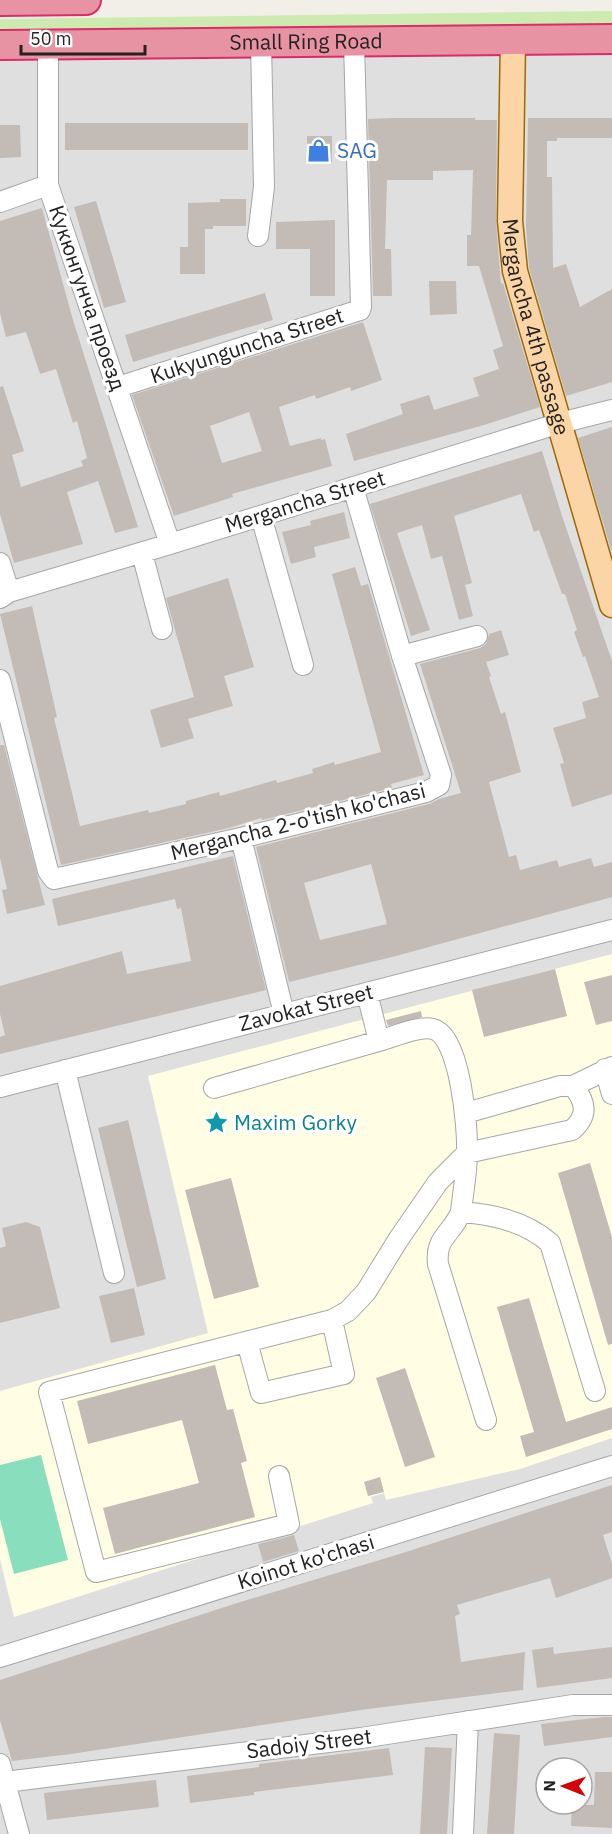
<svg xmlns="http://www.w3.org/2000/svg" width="612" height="1834" viewBox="0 0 612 1834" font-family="'IBM Plex Sans',sans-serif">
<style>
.residential{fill:#e0dfdf;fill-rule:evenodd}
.education{fill:#fffee5}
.grass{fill:#cdeab1}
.pitch{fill:#89debd}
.building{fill:#c3bbb5;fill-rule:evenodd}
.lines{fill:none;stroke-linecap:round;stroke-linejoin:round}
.minor-casing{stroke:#a6a6a6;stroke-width:22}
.major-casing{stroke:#9d6803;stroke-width:27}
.highway-casing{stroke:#d92c69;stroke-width:32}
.minor{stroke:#fff;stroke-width:20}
.major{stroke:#fbd5a5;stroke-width:24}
.highway{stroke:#e793a3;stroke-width:28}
.labels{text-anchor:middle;stroke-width:6;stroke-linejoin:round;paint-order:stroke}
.street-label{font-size:21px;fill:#222;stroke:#fff}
.shop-label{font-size:21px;fill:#366cbe;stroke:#fff;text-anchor:start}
.culture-label{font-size:21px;fill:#0d838f;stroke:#fff;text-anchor:start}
</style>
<rect width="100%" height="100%" fill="#f2efe9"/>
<path class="residential" d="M612,39v1795h-612v-1789zM546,1768h36v36h-36z"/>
<path class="education" d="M612,954v484l-92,31 -134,31 -2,-7 -13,4 2,6 -359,114 -14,-58v-168l208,-58 -60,-257z"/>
<path class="grass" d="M612,11v17l-612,7v-16z"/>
<path class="pitch" d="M41,1455l27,105 -54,14 -14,-55v-54z"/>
<path class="building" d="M392,118h83v2h22l-1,101 5,63 2,-1 37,124 -56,18 -130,36 -8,-27 57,-20 -3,-10 29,-9 5,15 45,-14 -6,-18 26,-9 -6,-19 10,-4 -24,-80h-12v-31h4l2,-65 -40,1v9h-46l-2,69h6l1,47h-19l-5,-177z
M528,118h84v20h-55v3h-10v36h5l1,91 13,-4 14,43 32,-18v93l-46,14 -37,-128 -3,-42z
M65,123h183v27h-183z
M0,125h20l1,32 -21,1z
M307,136h25v26l-25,1z
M220,199h26v27h-33v3h-8v45h-25v-27h8v-44l32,-1z
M96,201l30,101 -22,6 -30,-101z
M42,208l31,112 65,207 -23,6 -17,-52 -31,11 16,52 -69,19 -14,-49v-127l3,-1 21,65 -12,4 9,32 62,-21 -2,-5 6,-3 -10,-37 -4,2 -17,-54 -16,5 -14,-42 -20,5 -6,-24v-92z
M335,220v76h-25v-47h-34v-27z
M429,281h27l1,33 -27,1z
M265,293l8,27 -140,42 -8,-27z
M363,322l19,58 -31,11 -1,-4 -34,12 -1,-4 -36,12 11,39 31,-8v2l4,-1 7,27 -100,28 1,3 -59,19 -42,-121zM249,412l13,39 -40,12 -12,-37z
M612,427v123h-1l-33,-112z
M542,451l20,65 50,145v133l-40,13 -12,-43 4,-1 -11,-35 33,-10 -4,-16 17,-5 -14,-41 -2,1 -9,-25 3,-2 -12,-36h-3l-23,-64 -5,2 -13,-38 -67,22 18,67 -7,2 8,31 -14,4 -17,-64 -11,3 -9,-34 -25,8 33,97 -19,6 -41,-132z
M344,512l6,26 -36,9 2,10 -25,7 -9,-32 29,-7 -1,-4z
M355,567l6,19 7,-2 56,191 -33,9 1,4 -130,32 -1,-2 -32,10 -168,37 -61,-251 32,-8 25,111 -3,1 26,108 68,-16 1,3 37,-9v-3l33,-9 1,4 56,-16 1,3 36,-10 -1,-4 22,-7 1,3 46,-13 -49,-178z
M228,578l26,89 -30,9 9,30 -45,13 6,19 -33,10 -11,-38 44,-13 -28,-99z
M501,630l8,25 -23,7 5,14 -2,1 12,37 4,-2 16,60 -32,10 20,75 7,-2 4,15 37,-10 2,7 32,-9 3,9 18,-5v35l-216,59 -107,26 -33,-135 173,-43 10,-5 22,-6 -41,-129 60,-16 6,-4 3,-10zM371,864l16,60 -67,16 -16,-57z
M0,745h4l41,160 -38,9 -5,-24 5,-1 -7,-31z
M233,856l33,134 -266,64v-17l5,-2 -5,-21v-28l122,-35 5,23 64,-13 -10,-53 -4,1 -2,-10 -117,27 -6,-27z
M555,969l12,47 -83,21 -12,-47z
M612,975v46l-16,4 -12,-43z
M421,1011l1,6 -34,9 -2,-6z
M128,1120l38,159 -29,8 -39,-159z
M590,1163l22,74v107l-4,1 -50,-172z
M231,1178l28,109 -45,12 -29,-109z
M26,1222l14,5 20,81 -60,15v-75l6,-2 -4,-18z
M134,1288l11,47 -34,8 -12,-47z
M529,1298l37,124 46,-15v22l-86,28 -6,-21 14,-4 -37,-125z
M215,1365l12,45 6,-1 14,52 -6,2 14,54 -140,37 -12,-46 96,-25 -17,-63 -94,24 -11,-43z
M405,1368l30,89 -30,10 -29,-89z
M380,1477l4,15 -16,4 -4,-14z
M612,1485v47l-9,3 9,29v14l-56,20 -6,-20 -93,27 3,9 -5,2 6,46 64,-10 -2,38 -155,19 -297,45 -59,7 -12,-41v-40l234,-76 172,-52z
M294,1535l5,16 -36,11 -5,-18z
M553,1647l1,7 58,-7v31l-75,10 -5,-38z
M604,1717h8v20l-68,9 -3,-22z
M494,1733l26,2 -6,99h-27z
M425,1747l27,1 -5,86h-27z
M389,1748l4,27 -139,17v3l-64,8 -3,-27 72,-9v-3z
M595,1772h17v56l-41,-2 1,-21h22z
M156,1780l3,27 -112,13 -3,-27z"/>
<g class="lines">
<defs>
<path id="minor" d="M48,45v140l122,359
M0,202l48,-17
M258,236l6,-49 -3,-145
M118,387l242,-77 1,-3 -7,-266
M261,516l42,149
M142,553l20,76
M0,563l9,29
M0,598l9,-6 161,-48 390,-121 52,-13
M402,656l75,-20
M0,680l48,191 6,8 187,-41 185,-46 13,-7 2,-10 -39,-119 -49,-169
M241,838l43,176
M367,993l12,48c14,-4 41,-16 54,-12 27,6 35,99 34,124 0,19 -4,39 -6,59 -9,22 -26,25 -23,52l48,156
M605,1069l7,25
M65,1070l49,203
M573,1086l39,-19
M0,1087l612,-157
M214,1088l165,-47
M461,1212c32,2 65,10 89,31l45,148
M247,1342l14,51 83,-19 -12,-54
M279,1476l10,48 -193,48 -47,-180 283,-72 16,-9 18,-19 32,-52 40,-58 29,-29 105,-23c16,-14 15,-27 1,-44h-13l-94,27
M0,1657l612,-191
M0,1764l19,70
M5,1782l356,-44 212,-33h39
M463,1834l5,-113"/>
<g id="major">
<path id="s1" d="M513,40l-3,181 5,50 97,334"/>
</g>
<g id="highway">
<path d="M0,1l86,-1"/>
<path id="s2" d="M0,45l612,-6"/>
</g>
</defs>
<use href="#minor" class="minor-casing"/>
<use href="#major" class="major-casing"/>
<use href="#highway" class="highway-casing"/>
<use href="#minor" class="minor"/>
<use href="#major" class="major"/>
<use href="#highway" class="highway"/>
</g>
<defs>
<symbol id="shop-bare" viewBox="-9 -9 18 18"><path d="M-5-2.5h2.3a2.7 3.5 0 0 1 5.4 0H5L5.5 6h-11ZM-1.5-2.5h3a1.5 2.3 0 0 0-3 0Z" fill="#3f7fe0" stroke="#fff" stroke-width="2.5" paint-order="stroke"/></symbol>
<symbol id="sight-bare" viewBox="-9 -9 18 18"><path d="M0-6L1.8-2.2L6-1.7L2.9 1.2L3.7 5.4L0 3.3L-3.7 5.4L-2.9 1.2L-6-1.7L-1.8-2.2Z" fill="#0f9aa8" stroke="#fff" stroke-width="2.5" paint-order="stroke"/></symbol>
</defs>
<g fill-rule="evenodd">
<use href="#shop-bare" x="302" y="134" width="33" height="33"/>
<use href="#sight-bare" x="200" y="1106" width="33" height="33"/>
</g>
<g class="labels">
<g class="street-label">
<text dy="7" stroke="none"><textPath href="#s2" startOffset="306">Small Ring Road</textPath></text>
<text transform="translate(87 298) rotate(71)" y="7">Кукюнгунча проезд</text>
<text dy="7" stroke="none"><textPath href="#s1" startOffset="290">Mergancha 4th passage</textPath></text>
<text transform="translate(247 346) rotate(-18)" y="7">Kukyunguncha Street</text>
<text transform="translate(305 502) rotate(-17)" y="7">Mergancha Street</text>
<text transform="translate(298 822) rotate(-14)" y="7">Mergancha 2-o'tish ko'chasi</text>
<text transform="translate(306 1008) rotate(-14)" y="7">Zavokat Street</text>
<text transform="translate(306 1562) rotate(-17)" y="7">Koinot ko'chasi</text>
<text transform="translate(309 1744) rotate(-7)" y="7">Sadoiy Street</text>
</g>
<g class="shop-label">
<text x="337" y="158">SAG</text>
</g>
<g class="culture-label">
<text x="234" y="1130">Maxim Gorky</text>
</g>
</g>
<g transform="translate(564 1786) rotate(271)"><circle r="28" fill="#ffffff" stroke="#a7a7a7" stroke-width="1.5"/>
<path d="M0-4.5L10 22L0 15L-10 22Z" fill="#d00306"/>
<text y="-9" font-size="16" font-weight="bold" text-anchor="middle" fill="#222222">N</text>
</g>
<path d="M21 45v9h124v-9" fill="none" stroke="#222222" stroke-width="3"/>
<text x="30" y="45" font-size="18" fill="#222222" stroke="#ffffff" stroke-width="4.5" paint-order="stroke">50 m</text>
</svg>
